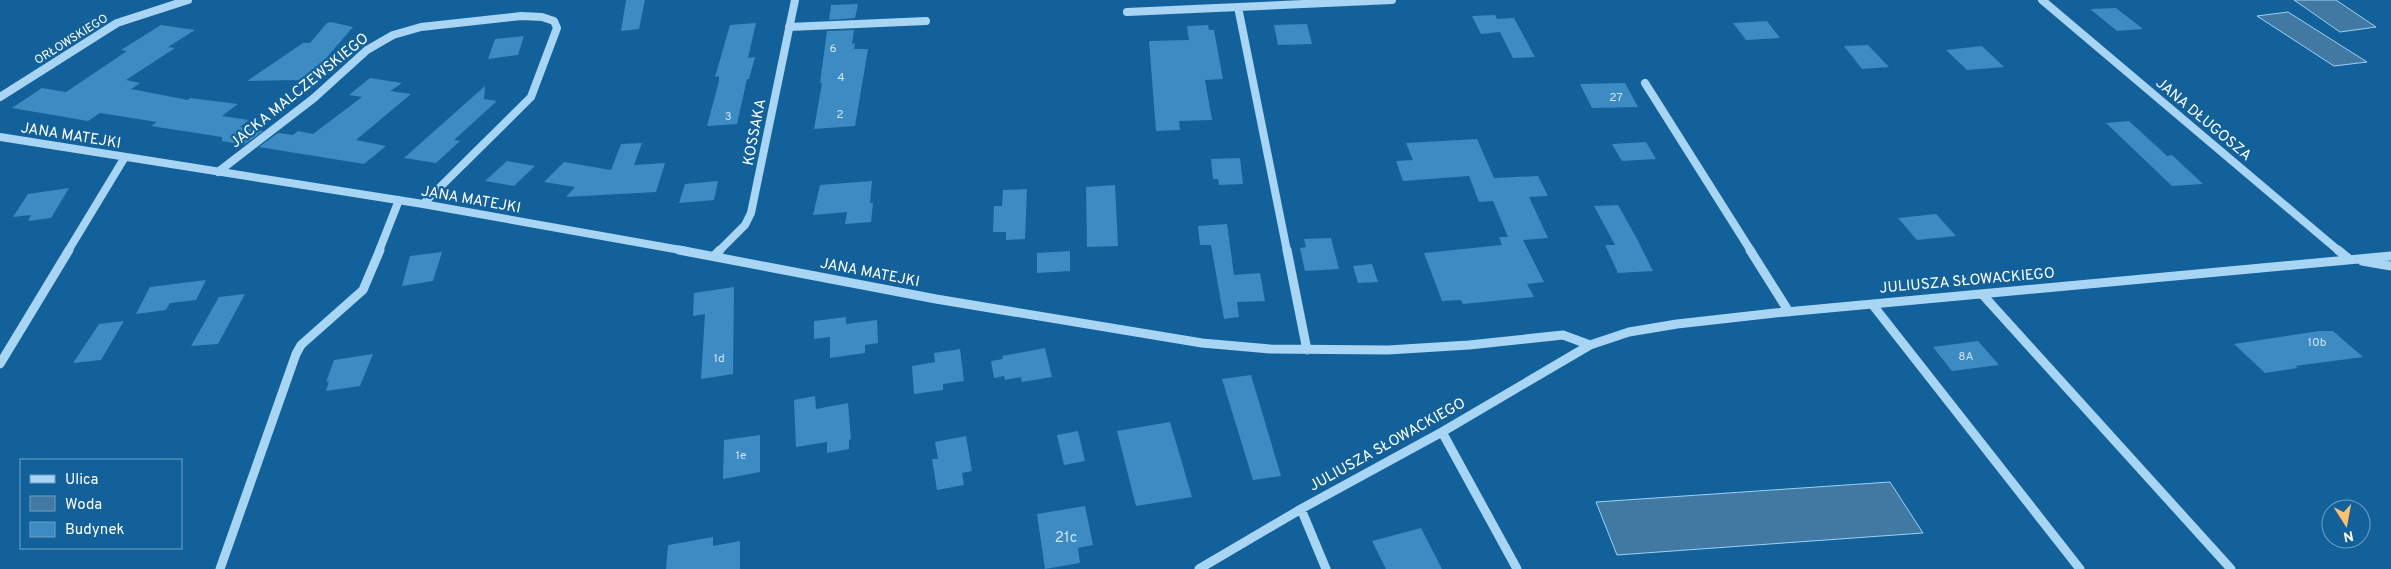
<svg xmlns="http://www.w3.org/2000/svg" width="2391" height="569" viewBox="0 0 2391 569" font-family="Overpass,sans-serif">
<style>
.water{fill:#4279a2;stroke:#9ad2f6}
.building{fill:#3c8bc2}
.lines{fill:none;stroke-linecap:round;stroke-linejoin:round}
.minor-far1{stroke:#a8d5f4;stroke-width:8}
.minor{stroke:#a8d5f4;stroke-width:9}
.labels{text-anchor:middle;stroke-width:4.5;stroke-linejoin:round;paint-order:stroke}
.far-street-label{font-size:12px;fill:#fff;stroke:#13619b}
.number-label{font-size:12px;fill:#cee2f0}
.street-label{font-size:15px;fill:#fff;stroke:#13619b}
.near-number-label{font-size:15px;fill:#cee2f0}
</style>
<rect width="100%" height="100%" fill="#13619b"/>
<path class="water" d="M2294,0h42l40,27 -36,5z
M2288,12l79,50 -33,4 -77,-50z
M1890,482l33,51 -306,22 -21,-53z"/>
<path class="building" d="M626,0h19l-6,29 -18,2z
M858,4l-3,14 -26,2 2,-15z
M2116,8l27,21 -26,2 -27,-22z
M1495,15l2,4 17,-1 21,39 -22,1 -13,-26 -19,2 -9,-18z
M1767,21l13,17 -34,2 -13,-17z
M331,22l22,5 -44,51 -8,2 -54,1 56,-38h7l17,-20z
M756,23l-8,35 7,-1 -6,22h-2l-10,45 -30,2 12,-45v-5l-4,1 15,-52z
M1307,24l5,20 -34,1 -4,-20z
M161,25l34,5 -27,17 7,1 -49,32 14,3 -9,6 57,11 2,-2 48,6 -16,12 27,4 -9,7 23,4 -19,14 -22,-4v-4l-71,-11 6,-4 -57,-9 -12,8 -76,-13 30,-20 24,4 61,-41 -6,-1z
M1208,25l1,5h5l9,49 -18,1 7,40 -33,1 1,9 -24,1 -7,-90 40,-1 -2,-14z
M854,30l-2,14 3,-1 -1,6h14l-13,77 -41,3 8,-46h-2l7,-52z
M524,36l-6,19 -30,4 7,-20z
M1868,45l21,22 -27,2 -18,-23z
M1982,46l22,21 -37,3 -21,-20z
M370,78l32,5 -12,8 21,3 -55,46 30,6 -22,18 -105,-17 19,-14 15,2 5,-4 15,3 49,-37 -13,-2z
M1625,83l13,24 -46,1 -12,-24z
M485,86l-1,13 13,2 -43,39 6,1 -24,22 -32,-5z
M2129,121l38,35 5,-1 31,29 -31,2 -66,-63z
M1477,139l17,39 44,-2 10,20 -19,1 19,41 -25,2 21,42 -17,2 7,13 -71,7 -2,-4 -19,1 -18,-48 78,-8 -3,-8h9l-15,-36 -14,1 -10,-26 -66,5 -7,-20 17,-1 -7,-17z
M1646,142l10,17 -34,2 -10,-17z
M642,143l-8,22 31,-2 -9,29 -90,5 9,-10 -31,-5 20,-20 47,8 10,-26z
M1240,158l3,26 -24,1 -1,-6h-5l-2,-20z
M507,161l28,5 -21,20 -29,-5z
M718,181l-4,19 -35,3 6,-19z
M872,181l-2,22h3l-2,19 -26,2 2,-12 -34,3 7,-30z
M1115,185l3,61 -31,1 -1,-60z
M69,188l-18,30 -23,3 3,-6 -18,2 15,-23z
M1027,189l-2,50 -19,1v-8h-13l1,-26h8l1,-16z
M1618,205l19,34 16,32 -35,2 -13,-28h10l-21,-39z
M1936,214l20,22 -39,4 -19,-22z
M1227,224l7,51 26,-2 5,28 -28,1 2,15 -15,2 -13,-74h-11l-2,-19z
M1331,238l8,31 -34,2 -5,-23 6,-1 -2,-8z
M1070,251v20l-33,2v-20z
M442,252l-9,29 -31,5 8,-30z
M1372,264l6,18 -20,1 -5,-17z
M206,280l-10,20 -26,3 -4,7 -30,4 14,-27z
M734,287l-1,87 -32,5 4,-65 -12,2 1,-23z
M245,294l-27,50 -27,2 28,-49z
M846,317v7l31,-4 1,23 -13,2v8l-35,5v-21l-16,2v-18z
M124,321l-23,39 -28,3 26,-39z
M2319,331h14l30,26 -68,9 3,2 -33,5 -31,-29z
M1978,341l21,24 -47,6 -19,-24z
M1045,348l7,29 -30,5 -1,-5 -16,3 -1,-4 -10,2 -3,-17 12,-2 -1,-3z
M960,349l4,32 -21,3v6l-29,4 -2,-28 23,-4 -1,-9z
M373,354l-13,32 -34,5 3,-10 -3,1 8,-22z
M1251,375l30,101 -28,4 -31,-101z
M815,396l1,13 32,-6 3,36 -2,1v9l-22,4v-11l-31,5 -2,-47z
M1170,422l22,75 -56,9 -19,-75z
M1078,431l7,30 -21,4 -7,-30z
M760,435v37l-37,7 1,-39z
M966,436l6,35 -10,2 2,12 -27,5 -5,-31h6l-3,-17z
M1085,506l8,39 -15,3 2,15 -35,6 -8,-55z
M1421,528l21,41h-56l-14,-28z
M713,537v9l27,-5v28h-74l2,-24z"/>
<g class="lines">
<path class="minor-far1" d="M2042,0l297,251
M1238,7l49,244
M1127,12l265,-12
M789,27l137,-6
M1645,83l106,168
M0,97l117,-74 71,-23
M0,137l423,67 263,47
M218,172l96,-74 53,-48 26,-15 28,-8 100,-11 21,1 12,4 3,7 -26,69 -108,107
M68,251l57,-94
M379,251l20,-51
M719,251l26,-26 6,-12 44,-213"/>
<path class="minor" d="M679,250l257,49 266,44 68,6 118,1 81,-5 94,-10 27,10
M1287,250l20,100
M1750,250l39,62
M2338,250l11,9
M714,256l6,-6
M2362,261l29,5
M1982,294l249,275
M1872,304l208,265
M0,364l69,-114
M1442,432l75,137
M1301,509l25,60
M220,569l76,-215 5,-9 62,-55 17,-40
M1199,569l102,-60 141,-77 148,-87 39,-13 48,-8 98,-11 616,-57"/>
</g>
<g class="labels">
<g class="far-street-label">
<text transform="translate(71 39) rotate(-32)" y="4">ORŁOWSKIEGO</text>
</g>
<g class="number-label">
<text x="833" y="52">6</text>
<text x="841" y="81">4</text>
<text x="1616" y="101">27</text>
<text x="840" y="118">2</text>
<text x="728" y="120">3</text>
<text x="2317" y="346">10b</text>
<text x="1966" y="360">8A</text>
<text x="719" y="362">1d</text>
<text x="741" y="459">1e</text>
</g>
<g class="street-label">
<text transform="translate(299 90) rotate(-39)" y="5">JACKA MALCZEWSKIEGO</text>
<text transform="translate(2204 119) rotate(40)" y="5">JANA DŁUGOSZA</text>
<text transform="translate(754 132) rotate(-79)" y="5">KOSSAKA</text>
<text transform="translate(71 135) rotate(9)" y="5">JANA MATEJKI</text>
<text transform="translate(471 199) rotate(10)" y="5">JANA MATEJKI</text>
<text transform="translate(870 272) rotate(11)" y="5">JANA MATEJKI</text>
<text transform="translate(1967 280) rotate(-5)" y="5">JULIUSZA SŁOWACKIEGO</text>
<text transform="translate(1387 444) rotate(-29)" y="5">JULIUSZA SŁOWACKIEGO</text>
</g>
<g class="near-number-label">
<text x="1066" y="542">21c</text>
</g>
</g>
<rect x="20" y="459" width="162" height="90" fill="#13619b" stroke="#71a0c3"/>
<rect x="30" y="475" width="25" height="8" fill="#a8d5f4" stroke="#71a0c3"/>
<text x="65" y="484" font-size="15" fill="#ffffff">Ulica</text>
<rect x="30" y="496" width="25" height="15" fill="#4279a2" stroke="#71a0c3"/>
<text x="65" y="509" font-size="15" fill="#ffffff">Woda</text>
<rect x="30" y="522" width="25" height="15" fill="#3c8bc2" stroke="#71a0c3"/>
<text x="65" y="534" font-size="15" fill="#ffffff">Budynek</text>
<g transform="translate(2346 524) rotate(169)"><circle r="24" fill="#13619b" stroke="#71a0c3"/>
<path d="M0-4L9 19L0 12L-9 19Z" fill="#ffc06b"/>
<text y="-8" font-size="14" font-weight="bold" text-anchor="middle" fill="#ffffff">N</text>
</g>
</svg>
